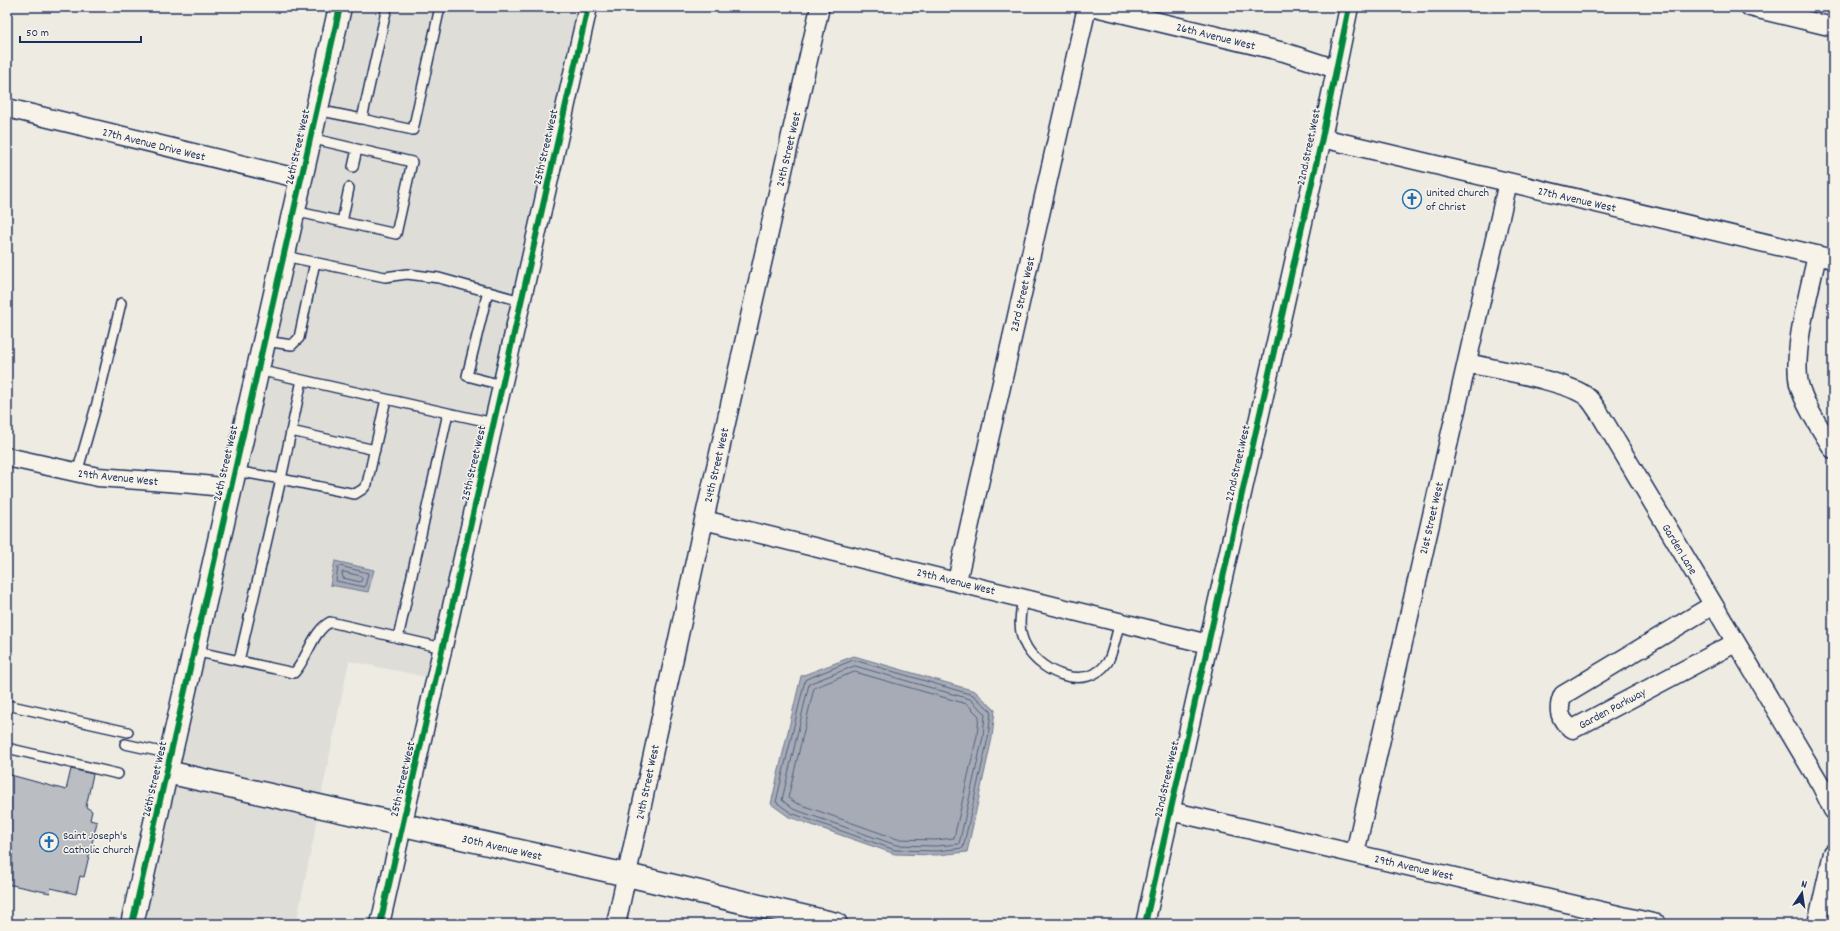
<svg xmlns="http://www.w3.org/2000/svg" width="1840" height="931" viewBox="0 0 1840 931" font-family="Dekko,sans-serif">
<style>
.built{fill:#deddd8}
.water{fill:#a6abb5;stroke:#6e7992}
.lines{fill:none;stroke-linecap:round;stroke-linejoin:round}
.shore{stroke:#536181;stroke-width:1}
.building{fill:#babdc2;stroke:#1b2f5e}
.service-casing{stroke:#1b2f5e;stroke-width:12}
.minor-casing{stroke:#1b2f5e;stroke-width:21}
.tertiary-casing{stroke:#1b2f5e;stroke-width:25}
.service{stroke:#f7f3e8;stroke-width:9}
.minor{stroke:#f7f3e8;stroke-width:18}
.tertiary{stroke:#f7f3e8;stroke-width:22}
.cycleway-casing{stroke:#f7f3e8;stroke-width:8}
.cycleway{stroke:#00873e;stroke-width:6}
.labels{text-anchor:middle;stroke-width:3;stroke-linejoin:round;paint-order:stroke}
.street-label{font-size:12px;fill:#1b2f5e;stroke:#f7f3e8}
.poi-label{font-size:12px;fill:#1b2f5e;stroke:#f7f3e8;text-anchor:start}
</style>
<rect width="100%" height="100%" fill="#eeebe2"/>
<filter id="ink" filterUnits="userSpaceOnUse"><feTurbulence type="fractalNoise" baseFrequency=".025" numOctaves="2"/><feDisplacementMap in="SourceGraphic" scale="8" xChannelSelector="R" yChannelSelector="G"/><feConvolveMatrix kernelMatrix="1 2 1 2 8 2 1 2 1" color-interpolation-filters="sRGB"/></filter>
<g filter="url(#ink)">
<path class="built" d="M349,7h230l-152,670 -78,-16 -28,136 -144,-32z
M173,783l145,33 -22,108h-156z"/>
<path class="water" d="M335,561l39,9 -6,22 -38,-7z
M854,656l121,35 20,19 -3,28 -25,114 -30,3 -42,-1 -106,-37 -18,-13 30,-128z"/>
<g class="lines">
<path class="shore" d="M340,566l28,7 -3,14 -29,-6 2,-14z
M344,572l17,4 1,4 -2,2 -17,-4 -1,-5z
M854,660l119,35 18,16 -3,27 -25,110 -26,3 -42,-1 -104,-37 -15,-11 29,-122z
M855,666l115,33 15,14 -2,24 -24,107 -23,2 -40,-1 -103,-36 -11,-9 27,-116z
M855,672l112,32 12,12 -2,20 -23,102 -18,2 -39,-1 -101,-36 -8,-5 26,-110z"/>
</g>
<path class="building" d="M71,769l22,5 -7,33 6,4 -2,9 7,2 -13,55 -4,-1 -4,18 -25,-6 -1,5 -43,-9v-110l59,16z"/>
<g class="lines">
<defs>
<path id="service" d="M317,110l45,9 25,-112
M362,119l51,11 27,-123
M353,167l4,-18
M294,211l102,23 16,-72 -102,-24
M342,222l7,-34
M284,256l101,21 22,-3 32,4 82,23
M488,291l-21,85 35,9
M265,341l27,4 7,-7 16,-76
M258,370l190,43 -50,225
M448,413l46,10
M291,431l84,19
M235,471l46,8 21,-99
M77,473l20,-70 24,-100
M1023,598c-3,17 -6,34 4,50 16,26 59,43 80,15 5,-6 10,-32 13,-41
M194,651l100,22c14,-15 18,-41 36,-51l113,26
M239,661l42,-182 74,15 8,-5 4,-5 19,-85
M7,705l121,27
M125,744l46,10
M7,748l111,26"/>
<path id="minor" d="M1095,7l189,45 52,17
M1750,7l83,20
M7,108l294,71
M1322,138l511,121
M1817,255c-7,34 -25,96 -18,129 6,23 22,45 34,65
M1467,363c25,6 102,18 120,34 5,4 9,12 13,17l222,373 11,23
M7,457l91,20 96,7 37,4
M704,520l504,124
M957,581l130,-574
M1713,605l-150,90c-6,14 -4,26 10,34l162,-86
M1170,811l487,113
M1355,853l153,-671
M380,924l208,-917
M616,924l88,-404 116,-513
M1145,924l177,-786 27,-131
M1817,924l16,-71"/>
<path id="tertiary" d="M167,772l460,103 209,49
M132,924l208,-917"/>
</defs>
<use href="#service" class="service-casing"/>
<use href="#minor" class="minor-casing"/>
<use href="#tertiary" class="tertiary-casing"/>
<use href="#service" class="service"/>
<use href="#minor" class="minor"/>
<use href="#tertiary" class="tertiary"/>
<defs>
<path id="cycleway" d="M132,924l208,-917
M380,924l208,-917
M1145,924l177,-786 27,-131"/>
</defs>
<use href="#cycleway" class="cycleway-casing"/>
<use href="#cycleway" class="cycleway"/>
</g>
</g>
<defs>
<symbol id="church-ring" viewBox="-11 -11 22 22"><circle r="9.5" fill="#f7f3e8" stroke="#1f6fb2" stroke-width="1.5"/><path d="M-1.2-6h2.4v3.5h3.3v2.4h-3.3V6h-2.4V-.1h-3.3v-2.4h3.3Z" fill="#1f6fb2"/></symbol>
</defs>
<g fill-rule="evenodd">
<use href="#church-ring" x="1401" y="188" width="22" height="22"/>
<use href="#church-ring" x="38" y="831" width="22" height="22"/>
</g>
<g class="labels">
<g class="street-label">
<text transform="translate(1216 36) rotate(14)" y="4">26th Avenue West</text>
<text transform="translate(154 144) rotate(14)" y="4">27th Avenue Drive West</text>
<text transform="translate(297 147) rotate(-77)" y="4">26th Street West</text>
<text transform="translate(545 147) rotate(-77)" y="4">25th Street West</text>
<text transform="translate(1308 147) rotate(-78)" y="4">22nd Street West</text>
<text transform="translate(788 149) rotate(-77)" y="4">24th Street West</text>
<text transform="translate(1577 199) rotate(13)" y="4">27th Avenue West</text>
<text transform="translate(1022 294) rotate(-77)" y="4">23rd Street West</text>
<text transform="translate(225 463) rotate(-77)" y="4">26th Street West</text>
<text transform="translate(473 463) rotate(-77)" y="4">25th Street West</text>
<text transform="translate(1237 463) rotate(-77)" y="4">22nd Street West</text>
<text transform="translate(716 465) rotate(-77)" y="4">24th Street West</text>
<text transform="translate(118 477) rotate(6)" y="4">29th Avenue West</text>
<text transform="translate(1431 518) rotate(-77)" y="4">21st Street West</text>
<text transform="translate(1680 549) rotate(59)" y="4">Garden Lane</text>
<text transform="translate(956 581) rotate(14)" y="4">29th Avenue West</text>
<text transform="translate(1612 708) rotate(-28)" y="4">Garden Parkway</text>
<text transform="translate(154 779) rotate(-77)" y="4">26th Street West</text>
<text transform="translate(402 779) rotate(-77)" y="4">25th Street West</text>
<text transform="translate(1166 779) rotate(-77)" y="4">22nd Street West</text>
<text transform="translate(647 782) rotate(-78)" y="4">24th Street West</text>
<text transform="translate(502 847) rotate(13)" y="4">30th Avenue West</text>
<text transform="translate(1414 867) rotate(13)" y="4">29th Avenue West</text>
</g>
<g class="poi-label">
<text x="1426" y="196">United Church<tspan x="1426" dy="14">of Christ</tspan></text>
<text x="63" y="839">Saint Joseph's<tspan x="63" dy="14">Catholic Church</tspan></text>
</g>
</g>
<rect width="1840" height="931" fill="none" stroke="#f7f3e8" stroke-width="24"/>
<rect x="12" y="12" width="1816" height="907" fill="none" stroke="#1b2f5e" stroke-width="1.5" filter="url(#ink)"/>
<g transform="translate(1802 893) rotate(13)" stroke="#f7f3e8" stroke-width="3" paint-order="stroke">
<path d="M0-3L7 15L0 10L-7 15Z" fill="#1b2f5e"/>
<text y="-6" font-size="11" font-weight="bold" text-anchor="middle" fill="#1b2f5e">N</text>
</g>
<path d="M20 36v6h121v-6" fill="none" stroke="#1b2f5e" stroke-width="2"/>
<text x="26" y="36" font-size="12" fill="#1b2f5e" stroke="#f7f3e8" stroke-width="3" paint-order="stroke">50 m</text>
</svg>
